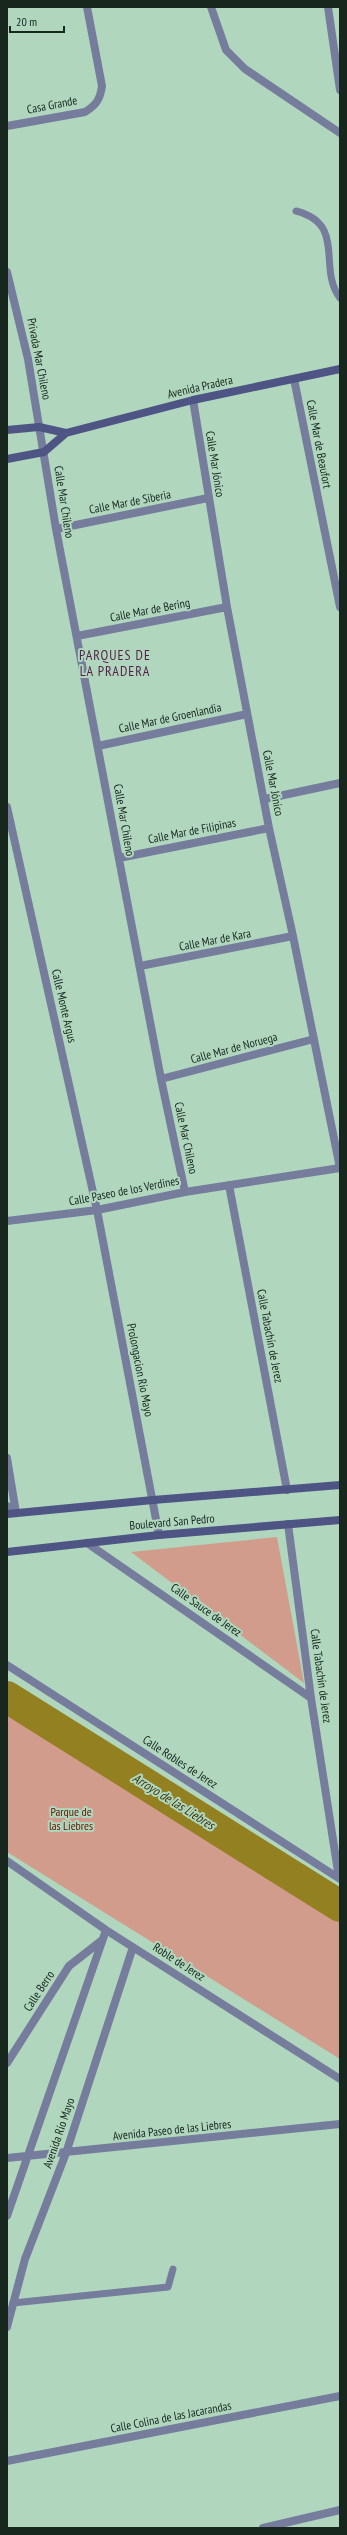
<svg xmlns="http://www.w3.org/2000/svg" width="347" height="2535" viewBox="0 0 347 2535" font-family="'PT Sans Narrow',sans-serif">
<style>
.park{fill:#d29c8c}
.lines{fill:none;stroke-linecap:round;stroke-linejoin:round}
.river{stroke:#938021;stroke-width:32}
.lane{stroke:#767c9c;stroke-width:7}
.street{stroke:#767c9c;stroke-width:8}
.secondary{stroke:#4e5483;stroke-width:8}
.labels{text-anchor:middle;stroke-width:4;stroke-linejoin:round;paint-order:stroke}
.street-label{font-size:12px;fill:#17271e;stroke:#b0d7be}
.park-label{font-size:12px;fill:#621600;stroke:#b0d7be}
.water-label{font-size:13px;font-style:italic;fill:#3c330c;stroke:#b0d7be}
.quarter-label{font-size:14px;letter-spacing:1px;fill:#551e49;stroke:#b0d7be}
</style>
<rect width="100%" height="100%" fill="#b0d7be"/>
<path class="park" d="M277,1537l27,146 -173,-131z
M7,1706l333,208v145l-333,-207z"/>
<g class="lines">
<path class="river" d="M7,1697l333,209"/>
<path class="lane" d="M296,211c51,13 21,57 44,87
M13,2303l155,-16 5,-18"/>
<path class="street" d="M211,7l15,43 19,19 95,64
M328,7l12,83
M7,126l78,-14c11,-7 15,-12 17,-26l-15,-79
M7,272l21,87 28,170 105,550 24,113
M294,379l46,228
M193,400l34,207 42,221 24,108 47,232
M56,529l152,-31
M77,636l150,-29
M98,746l149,-32
M265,799l75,-16
M7,807l90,403 62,325
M119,858l150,-30
M140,966l153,-30
M161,1079l153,-40
M229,1185l58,305
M7,1221l90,-11 88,-18 155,-24
M7,1458l9,55
M7,1506l9,7
M288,1524l23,174 28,180
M87,1543l224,155
M7,1665l333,214
M7,1861l99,69 234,149
M7,2063l62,-97 32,-25
M7,2158l333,-34
M7,2216l99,-286
M7,2327l18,-68 41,-106 67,-206
M7,2461l333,-65
M263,2528l77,-18"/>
<path class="secondary" d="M7,430l32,-3 27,6
M7,459l37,-7 22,-19 127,-33 147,-31
M7,1514l146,-14 187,-15
M7,1552l152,-17 181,-15"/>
</g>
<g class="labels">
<g class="street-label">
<text transform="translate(52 105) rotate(-11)" y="4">Casa Grande</text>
<text transform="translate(39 359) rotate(79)" y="4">Privada Mar Chileno</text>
<text transform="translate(200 387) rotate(-13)" y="4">Avenida Pradera</text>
<text transform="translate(319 444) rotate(79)" y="4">Calle Mar de Beaufort</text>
<text transform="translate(215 464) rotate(81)" y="4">Calle Mar Jónico</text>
<text transform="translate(64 502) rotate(81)" y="4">Calle Mar Chileno</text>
<text transform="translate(130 502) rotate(-11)" y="4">Calle Mar de Siberia</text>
<text transform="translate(150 610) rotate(-11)" y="4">Calle Mar de Bering</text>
<text transform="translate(170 718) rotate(-12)" y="4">Calle Mar de Groenlandia</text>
<text transform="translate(273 783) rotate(79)" y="4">Calle Mar Jónico</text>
<text transform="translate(124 820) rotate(80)" y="4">Calle Mar Chileno</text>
<text transform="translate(192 831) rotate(-11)" y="4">Calle Mar de Filipinas</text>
<text transform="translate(215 940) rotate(-11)" y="4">Calle Mar de Kara</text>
<text transform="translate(64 1006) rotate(77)" y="4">Calle Monte Argus</text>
<text transform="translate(234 1048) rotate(-15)" y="4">Calle Mar de Noruega</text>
<text transform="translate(186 1138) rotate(78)" y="4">Calle Mar Chileno</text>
<text transform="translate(124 1191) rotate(-11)" y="4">Calle Paseo de los Verdines</text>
<text transform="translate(270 1336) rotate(79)" y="4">Calle Tabachín de Jerez</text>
<text transform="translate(140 1370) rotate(79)" y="4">Prolongacion Rio Mayo</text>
<text transform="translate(172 1522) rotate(-5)" y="4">Boulevard San Pedro</text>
<text transform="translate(206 1610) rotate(35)" y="4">Calle Sauce de Jerez</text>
<text transform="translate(321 1676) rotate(82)" y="4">Calle Tabachín de Jerez</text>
<text transform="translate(180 1762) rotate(33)" y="4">Calle Robles de Jerez</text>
<text transform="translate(179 1962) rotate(33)" y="4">Roble de Jerez</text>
<text transform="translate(39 1991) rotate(-57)" y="4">Calle Berro</text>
<text transform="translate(172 2130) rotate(-6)" y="4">Avenida Paseo de las Liebres</text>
<text transform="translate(59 2133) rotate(-71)" y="4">Avenida Río Mayo</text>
<text transform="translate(171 2417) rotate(-11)" y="4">Calle Colina de las Jacarandas</text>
</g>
<g class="park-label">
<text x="71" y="1816">Parque de<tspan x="71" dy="14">las Liebres</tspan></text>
</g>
<g class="water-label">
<text transform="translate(174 1801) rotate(32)" y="5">Arroyo de las Liebres</text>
</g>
<g class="quarter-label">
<text x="115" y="660">PARQUES DE<tspan x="115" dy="16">LA PRADERA</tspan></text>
</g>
</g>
<rect width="347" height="2535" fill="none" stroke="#17271e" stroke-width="16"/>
<path d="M10 26v6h54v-6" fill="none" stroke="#17271e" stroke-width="2"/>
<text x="16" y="26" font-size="12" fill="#17271e" stroke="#b0d7be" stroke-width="3" paint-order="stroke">20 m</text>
</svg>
